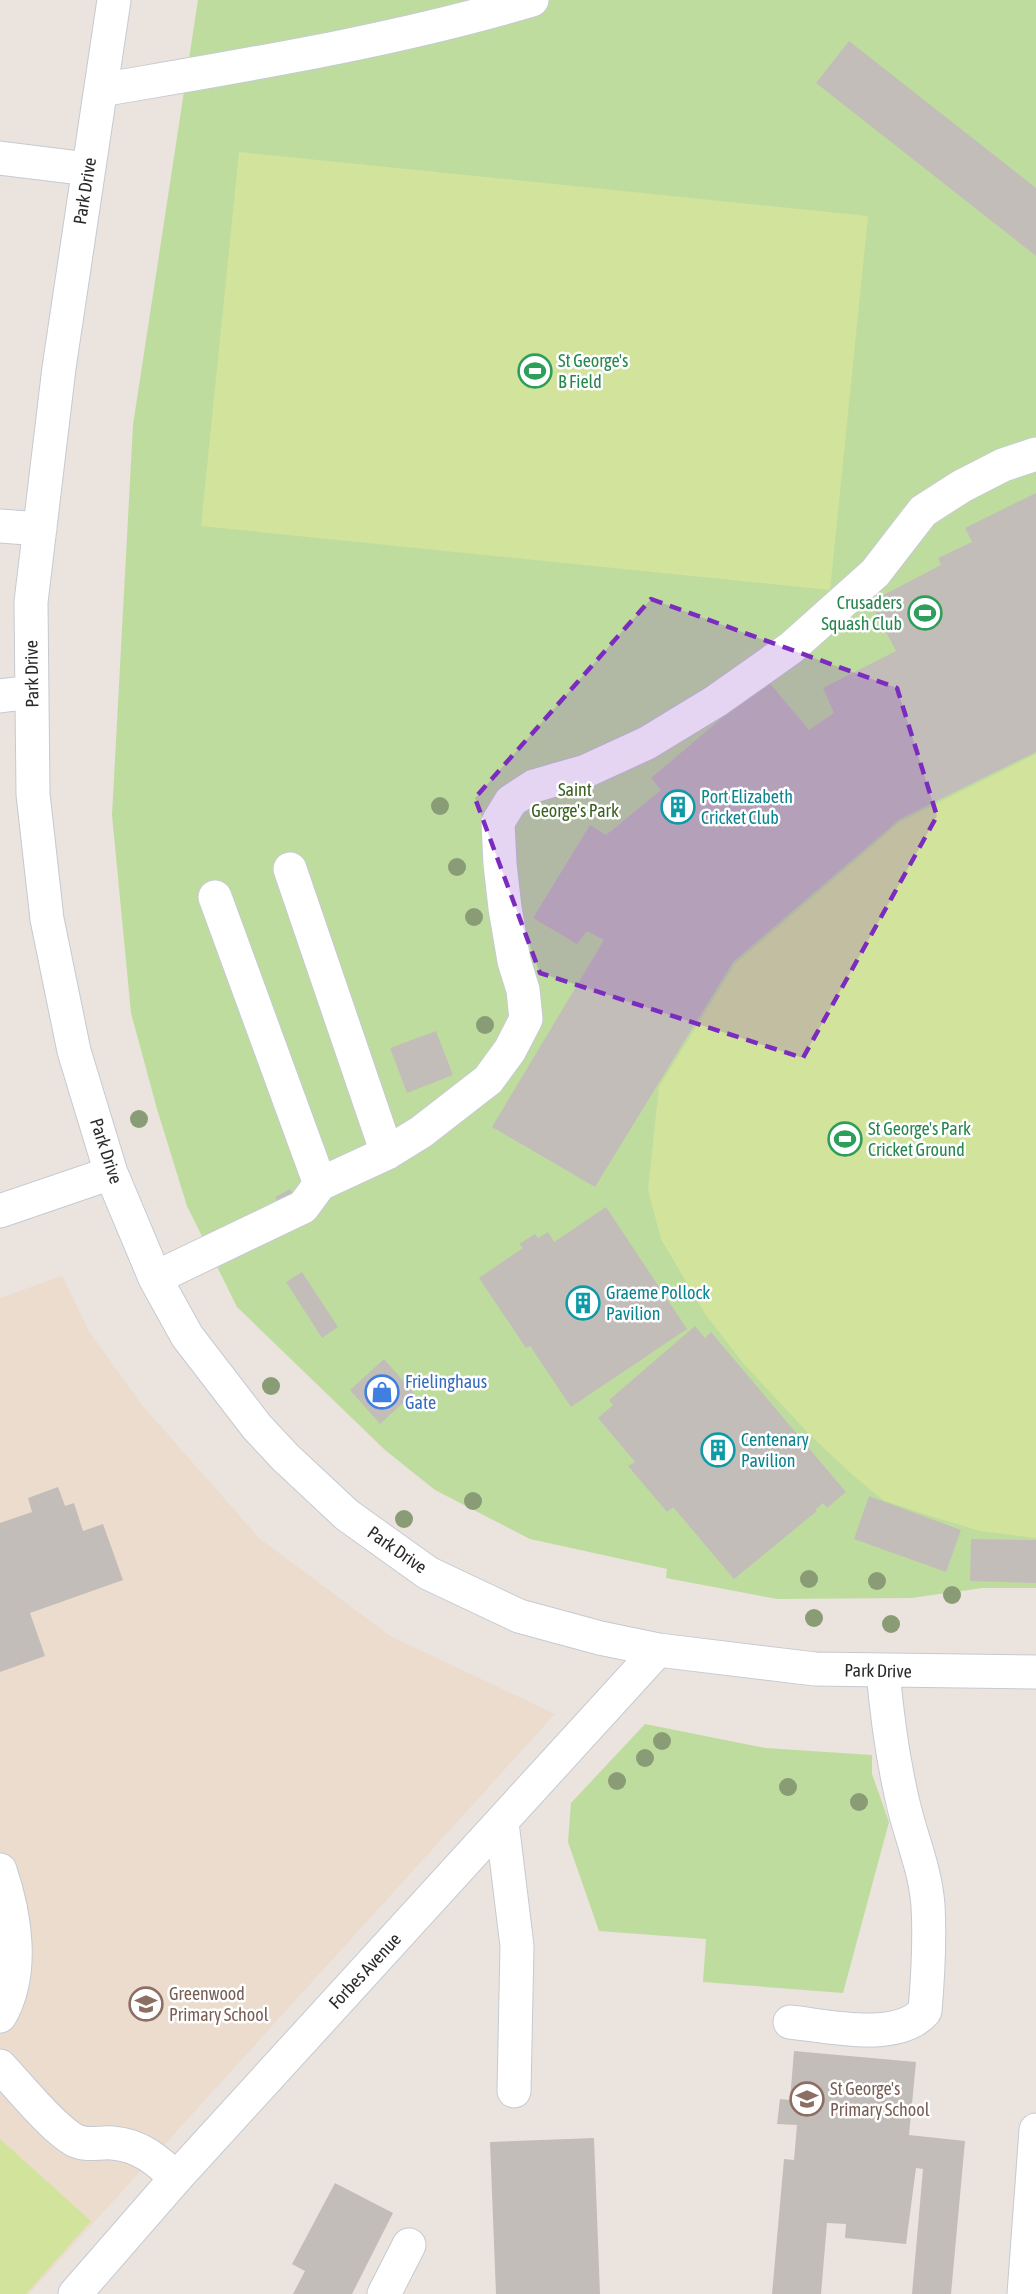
<svg xmlns="http://www.w3.org/2000/svg" width="1036" height="2294" viewBox="0 0 1036 2294" font-family="'Asap Condensed',sans-serif">
<style>
.education{fill:#ebdcce}
.green{fill:#bfdc9f}
.pitch{fill:#d2e39c}
.building{fill:#c3bdba}
.lines{fill:none;stroke-linecap:round;stroke-linejoin:round}
.minor-casing{stroke:#c5cad2;stroke-width:35}
.minor{stroke:#fff;stroke-width:33}
.tree{fill:#8a9c76}
.marked{fill:#7b2cbf;fill-opacity:0.2;stroke:#7b2cbf;stroke-width:4.5;stroke-dasharray:12 8;stroke-linejoin:round}
.labels{text-anchor:middle;stroke-width:5;stroke-linejoin:round;paint-order:stroke}
.street-label{font-size:18px;fill:#2a2a2a;stroke:#fff}
.leisure-label{font-size:18px;fill:#27864d;stroke:#fff;text-anchor:start}
.park-label{font-size:18px;fill:#3a6121;stroke:#fff}
.culture-label{font-size:18px;fill:#0d838f;stroke:#fff;text-anchor:start}
.shop-label{font-size:18px;fill:#366cbe;stroke:#fff;text-anchor:start}
.education-label{font-size:18px;fill:#785e54;stroke:#fff;text-anchor:start}
</style>
<rect width="100%" height="100%" fill="#ebe3dd"/>
<path class="education" d="M62,1276l28,57 52,72 117,133 131,98 165,78 -526,580h-29v-996z"/>
<path class="green" d="M198,0h838v1588h-53l-72,10 -134,1 -111,-21 1,-9 -137,-30 -95,-49 -50,-40 -148,-143 -50,-101 -30,-97 -26,-96 -19,-198 21,-390z
M645,1724l120,24 107,7v19l17,48 -46,171 -140,-11 3,-43 -107,-8 -31,-89 3,-39z"/>
<path class="pitch" d="M239,152l629,64 -38,374 -629,-64z
M1036,754v784l-56,-7 -56,-17 -41,-14 -29,-24 -43,-40 -68,-73 -37,-48 -45,-76 -13,-49 11,-103 76,-123 165,-142z
M0,2139l91,82 -65,73h-26z"/>
<path class="building" d="M849,41l187,147v68l-220,-173z
M1036,493v259l-136,67 -167,143 -138,225 -103,-60 112,-187 -17,-9 -10,13 -44,-26 57,-93 16,10 55,-45 -10,-12 116,-98 42,50 25,-17 -11,-25 73,-37 -26,-49 71,-37 -3,-7 34,-16 -7,-14z
M436,1031l17,44 -46,18 -17,-45z
M290,1189l5,11 -14,8 -6,-11z
M606,1207l81,122 -116,78 -41,-61 -4,2 -47,-70 44,-30 -4,-4 16,-10 3,4 10,-6 6,10z
M302,1272l36,55 -16,11 -36,-56z
M695,1326l10,12 6,-6 135,160 -19,16 -4,-5 -8,7 2,1 -83,68 -61,-72 -6,5 -39,-46 7,-4 -37,-44 15,-13 -4,-5z
M384,1359l30,34 -34,31 -30,-34z
M58,1487l7,19 9,-3 9,28 20,-7 20,56 -93,33 15,43 -45,16v-149l32,-11 -4,-14z
M869,1496l92,34 -15,42 -92,-33z
M971,1539l65,1v43l-66,-2z
M794,2051l122,11 -7,73 56,6 -14,153h-39l11,-125 -7,-1 -10,76 -61,-6 1,-14 -19,-1 -6,71h-49l12,-135 10,1 3,-35 -20,-1 3,-25 10,1z
M594,2138l6,156h-104l-6,-152z
M335,2183l58,30 -41,81h-59l12,-23 -13,-7z"/>
<g class="lines">
<defs>
<path id="minor" d="M114,0l-55,368 -28,234 2,192 14,125 27,132 37,122 44,105 32,58 70,91 28,30 62,58 81,58 91,43 81,22 58,12 157,19 221,3
M101,90c144,-25 290,-48 431,-90
M0,158l88,11
M0,526l40,3
M0,696l32,-4
M290,869l97,284
M215,897l105,287
M0,1211l111,-38
M155,1278l148,-71 17,-23 67,-31 34,-21 67,-52 22,-30 16,-31 -3,-29 -9,-29 -9,-53 -5,-44 -2,-42 13,-21 23,-15 52,-15 61,-28 69,-42 75,-53 84,-75 48,-62 39,-25 41,-21 33,-11
M502,1823l15,123 -3,145
M0,1870c15,44 25,103 0,146
M790,2022c38,4 108,21 135,-11 3,-35 5,-71 3,-106 -3,-36 -16,-65 -24,-98 -11,-45 -17,-90 -21,-136
M0,2066c18,19 54,64 76,75 12,5 24,1 36,2 28,2 45,17 64,35
M75,2294l101,-116 482,-528
M384,2294l25,-49
M1024,2294l12,-164"/>
</defs>
<use href="#minor" class="minor-casing"/>
<use href="#minor" class="minor"/>
</g>
<g class="tree">
<circle cx="440" cy="806" r="9"/>
<circle cx="457" cy="867" r="9"/>
<circle cx="474" cy="917" r="9"/>
<circle cx="485" cy="1025" r="9"/>
<circle cx="139" cy="1119" r="9"/>
<circle cx="271" cy="1386" r="9"/>
<circle cx="473" cy="1501" r="9"/>
<circle cx="404" cy="1519" r="9"/>
<circle cx="809" cy="1579" r="9"/>
<circle cx="877" cy="1581" r="9"/>
<circle cx="952" cy="1595" r="9"/>
<circle cx="814" cy="1618" r="9"/>
<circle cx="891" cy="1624" r="9"/>
<circle cx="662" cy="1741" r="9"/>
<circle cx="645" cy="1758" r="9"/>
<circle cx="617" cy="1781" r="9"/>
<circle cx="788" cy="1787" r="9"/>
<circle cx="859" cy="1802" r="9"/>
</g>
<path class="marked" d="M651,599l246,89 40,128 -134,242 -263,-85 -65,-175z"/>
<defs>
<symbol id="stadium-ring" viewBox="-11 -11 22 22"><circle r="9.5" fill="#fff" stroke="#2e9e5b" stroke-width="1.5"/><path d="M0-5a6.5 5 0 1 0 0 10a6.5 5 0 1 0 0-10ZM-3.5-1.8h7v3.6h-7Z" fill="#2e9e5b"/></symbol>
<symbol id="building-ring" viewBox="-11 -11 22 22"><circle r="9.5" fill="#fff" stroke="#0f9aa8" stroke-width="1.5"/><path d="M-4-6H4V6H1V3H-1V6H-4ZM-2.5-4.3h1.7v1.8h-1.7ZM.8-4.3h1.7v1.8H.8ZM-2.5-1h1.7V.8h-1.7ZM.8-1h1.7V.8H.8Z" fill="#0f9aa8"/></symbol>
<symbol id="shop-ring" viewBox="-11 -11 22 22"><circle r="9.5" fill="#fff" stroke="#3f7fe0" stroke-width="1.5"/><path d="M-5-2.5h2.3a2.7 3.5 0 0 1 5.4 0H5L5.5 6h-11ZM-1.5-2.5h3a1.5 2.3 0 0 0-3 0Z" fill="#3f7fe0"/></symbol>
<symbol id="school-ring" viewBox="-11 -11 22 22"><circle r="9.5" fill="#fff" stroke="#8d6e63" stroke-width="1.5"/><path d="M0-5L7-2L0 1L-7-2ZM-4 1L0 2.5L4 1V4Q0 6-4 4Z" fill="#8d6e63"/></symbol>
</defs>
<g fill-rule="evenodd">
<use href="#stadium-ring" x="516" y="352" width="38" height="38"/>
<use href="#stadium-ring" x="906" y="594" width="38" height="38"/>
<use href="#building-ring" x="659" y="788" width="38" height="38"/>
<use href="#stadium-ring" x="826" y="1120" width="38" height="38"/>
<use href="#building-ring" x="564" y="1284" width="38" height="38"/>
<use href="#shop-ring" x="363" y="1373" width="38" height="38"/>
<use href="#building-ring" x="699" y="1431" width="38" height="38"/>
<use href="#school-ring" x="127" y="1985" width="38" height="38"/>
<use href="#school-ring" x="788" y="2080" width="38" height="38"/>
</g>
<g class="labels">
<g class="street-label">
<text transform="translate(85 191) rotate(-81)" y="6">Park Drive</text>
<text transform="translate(32 674) rotate(-91)" y="6">Park Drive</text>
<text transform="translate(106 1151) rotate(72)" y="6">Park Drive</text>
<text transform="translate(397 1550) rotate(35)" y="6">Park Drive</text>
<text transform="translate(878 1671) rotate(1)" y="6">Park Drive</text>
<text transform="translate(365 1971) rotate(-47)" y="6">Forbes Avenue</text>
</g>
<g class="leisure-label">
<text x="558" y="367">St George's<tspan x="558" dy="21">B Field</tspan></text>
<text x="902" y="609" text-anchor="end">Crusaders<tspan x="902" dy="21">Squash Club</tspan></text>
<text x="868" y="1135">St George's Park<tspan x="868" dy="21">Cricket Ground</tspan></text>
</g>
<g class="park-label">
<text x="575" y="796">Saint<tspan x="575" dy="21">George's Park</tspan></text>
</g>
<g class="culture-label">
<text x="701" y="803">Port Elizabeth<tspan x="701" dy="21">Cricket Club</tspan></text>
<text x="606" y="1299">Graeme Pollock<tspan x="606" dy="21">Pavilion</tspan></text>
<text x="741" y="1446">Centenary<tspan x="741" dy="21">Pavilion</tspan></text>
</g>
<g class="shop-label">
<text x="405" y="1388">Frielinghaus<tspan x="405" dy="21">Gate</tspan></text>
</g>
<g class="education-label">
<text x="169" y="2000">Greenwood<tspan x="169" dy="21">Primary School</tspan></text>
<text x="830" y="2095">St George's<tspan x="830" dy="21">Primary School</tspan></text>
</g>
</g>
</svg>
